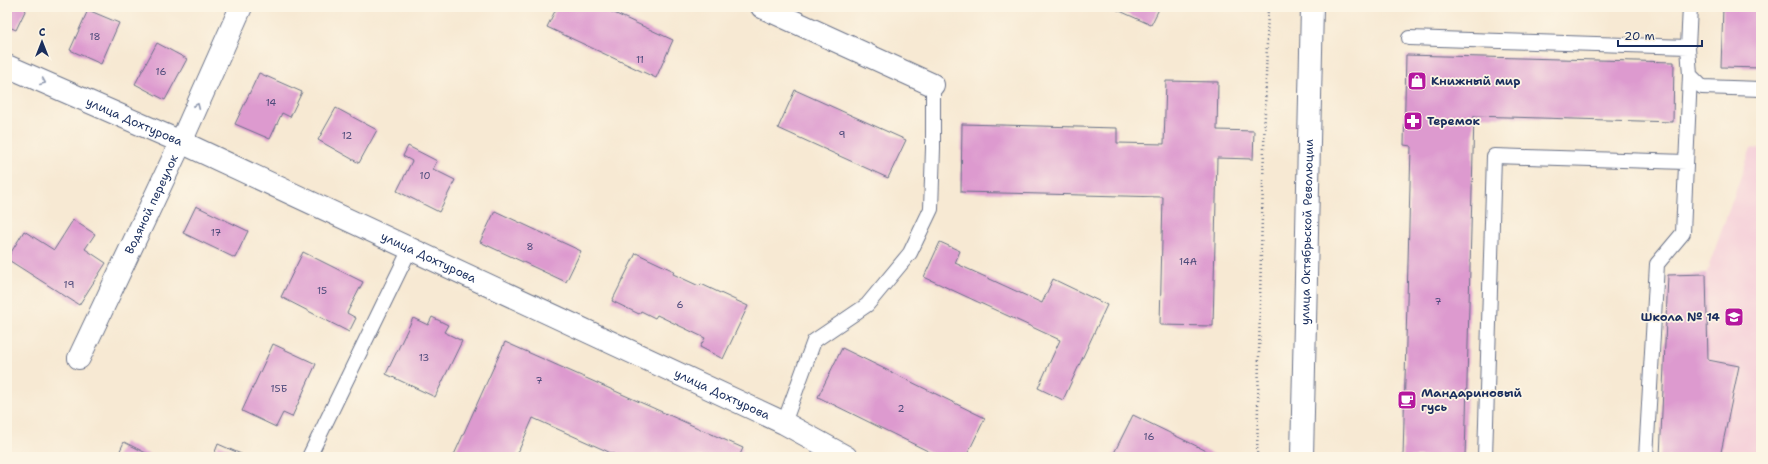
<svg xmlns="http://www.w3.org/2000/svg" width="1768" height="464" viewBox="0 0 1768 464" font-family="'Shantell Sans',sans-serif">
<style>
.built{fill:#f5cfd9}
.building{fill:#dd9acf}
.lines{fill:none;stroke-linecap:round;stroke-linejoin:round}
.lane-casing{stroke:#687087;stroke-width:16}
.street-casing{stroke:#687087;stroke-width:24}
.path{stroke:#687087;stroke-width:2.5;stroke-dasharray:1 3;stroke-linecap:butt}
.lane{stroke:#fff;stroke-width:14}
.street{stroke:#fff;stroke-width:22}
.oneway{stroke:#8d97ae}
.labels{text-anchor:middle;stroke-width:3.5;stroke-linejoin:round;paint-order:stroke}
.number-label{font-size:10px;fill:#4c4a7a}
.poi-label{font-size:12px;font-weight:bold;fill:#1b2f5e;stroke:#fcf5e5;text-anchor:start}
.street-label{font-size:12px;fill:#1b2f5e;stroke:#fcf5e5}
</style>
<rect width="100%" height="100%" fill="#fcf5e5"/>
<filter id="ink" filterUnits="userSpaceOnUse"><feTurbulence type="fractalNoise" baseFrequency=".025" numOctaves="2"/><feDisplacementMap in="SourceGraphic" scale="8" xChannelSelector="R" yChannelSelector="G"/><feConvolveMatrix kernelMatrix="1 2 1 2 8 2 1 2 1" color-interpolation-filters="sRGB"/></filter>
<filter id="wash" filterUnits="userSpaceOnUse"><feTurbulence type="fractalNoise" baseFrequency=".012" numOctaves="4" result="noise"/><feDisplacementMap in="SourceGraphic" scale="16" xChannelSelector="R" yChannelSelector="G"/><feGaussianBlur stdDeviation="0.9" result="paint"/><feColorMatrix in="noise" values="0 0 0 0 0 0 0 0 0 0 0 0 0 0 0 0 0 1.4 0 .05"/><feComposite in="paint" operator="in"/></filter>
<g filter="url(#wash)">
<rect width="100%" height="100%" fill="#f7e9d3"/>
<path class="built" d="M1751,148l10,1v308h-41l19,-91 -31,-6 -2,-86z"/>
<g id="blocks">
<path class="building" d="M7,7h20l-11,23 -9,-4z
M557,7h44l72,33 -17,38 -109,-51z
M1111,7h49l-9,18z
M1723,7h38v61l-40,-1z
M88,10l31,13 -18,41 -31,-14z
M157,43l30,16 -22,41 -30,-16z
M1406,55l268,7 -1,60 -199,-6 -9,341h-62l8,-311 -7,-1z
M259,73l43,19 -12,25 -8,-4 -12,26 -35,-15z
M1166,81l52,1 -1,48 37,1 -1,28 -36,-1 -4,168 -53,-1 3,-128 -202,-5 1,-68 155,4v15l47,1z
M795,90l111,50 -18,38 -110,-50z
M336,108l41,22 -18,33 -41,-23z
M408,146l29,15 -4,8 22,11 -16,32 -42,-21 15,-30 -9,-5z
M196,206l52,25 -13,27 -52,-25z
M495,211l86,40 -15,31 -86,-40z
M73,220l22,14 -10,15 21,14 -27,42 -72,-46 17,-28 30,19z
M940,242l20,9 -5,12 87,40 11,-24 54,26 -44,95 -25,-12 22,-48 -136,-63z
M303,252l60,30 -16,31 9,5 -7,14 -68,-35z
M636,253l38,18 -1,3 26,12 2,-2 47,22 -25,53 -23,-12 5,-9 -48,-23 -2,3 -14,-7 -2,3 -27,-13z
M1706,274l2,86 31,6 -19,91h-60l8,-182z
M432,317l16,8 -4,7 18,9 -27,56 -49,-23 27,-56 15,7z
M505,342l238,106 -4,9h-119l-87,-39 -17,39h-63z
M273,344l43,20 -24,53 -9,-4 -7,14 -34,-16z
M842,348l143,70 -19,39h-26l-122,-60z
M1133,415l86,42h-107z
M124,442l30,15h-37z
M218,444l30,13h-35z"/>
</g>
</g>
<g filter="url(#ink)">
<use href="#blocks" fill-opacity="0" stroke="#687087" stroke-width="1"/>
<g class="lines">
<defs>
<path id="lane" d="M1409,38l279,9
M1690,75l12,12 59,2
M784,423l30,-82 53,-36 43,-52 21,-44 2,-61v-63
M309,457l101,-208
M1485,457l9,-301 192,6
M1646,457l11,-193 26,-31 7,-158 -2,-28 2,-40"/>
<g id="street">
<path d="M762,7l171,78"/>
<path id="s1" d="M7,66l174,76 603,281 62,34"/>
<path id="s2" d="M79,358l102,-216 60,-135"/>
<path id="s3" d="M1302,457l10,-450"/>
</g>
</defs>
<use href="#lane" class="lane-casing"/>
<use href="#street" class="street-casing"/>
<path class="path" d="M1257,457l4,-205 7,-245"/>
<use href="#lane" class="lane"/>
<use href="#street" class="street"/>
</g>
<defs><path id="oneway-chevron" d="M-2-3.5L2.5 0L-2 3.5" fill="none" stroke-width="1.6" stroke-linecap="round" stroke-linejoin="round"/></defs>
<g class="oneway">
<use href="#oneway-chevron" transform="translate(43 82) rotate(23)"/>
<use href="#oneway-chevron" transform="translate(197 106) rotate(-66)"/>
</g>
</g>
<defs>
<symbol id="shop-square" viewBox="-11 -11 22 22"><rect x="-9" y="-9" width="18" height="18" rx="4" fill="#b5179e" stroke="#fcf5e5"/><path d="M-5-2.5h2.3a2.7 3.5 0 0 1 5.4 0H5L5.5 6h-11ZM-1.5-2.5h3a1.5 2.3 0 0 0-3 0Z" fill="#fff"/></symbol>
<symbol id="pharmacy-square" viewBox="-11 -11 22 22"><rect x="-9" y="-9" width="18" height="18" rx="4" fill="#b5179e" stroke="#fcf5e5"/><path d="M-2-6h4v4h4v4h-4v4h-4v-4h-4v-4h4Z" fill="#fff"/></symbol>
<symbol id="school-square" viewBox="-11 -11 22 22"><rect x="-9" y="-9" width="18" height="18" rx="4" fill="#b5179e" stroke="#fcf5e5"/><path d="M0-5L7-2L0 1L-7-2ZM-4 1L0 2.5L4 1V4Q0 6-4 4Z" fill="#fff"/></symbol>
<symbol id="cafe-square" viewBox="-11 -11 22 22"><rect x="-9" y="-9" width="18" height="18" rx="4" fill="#b5179e" stroke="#fcf5e5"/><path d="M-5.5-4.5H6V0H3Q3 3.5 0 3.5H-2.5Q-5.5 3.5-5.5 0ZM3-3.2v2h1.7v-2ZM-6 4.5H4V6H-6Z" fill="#fff"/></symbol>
</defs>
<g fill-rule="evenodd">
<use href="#shop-square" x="1406" y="70" width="22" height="22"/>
<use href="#pharmacy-square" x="1402" y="110" width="22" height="22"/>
<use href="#school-square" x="1723" y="306" width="22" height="22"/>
<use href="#cafe-square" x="1396" y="389" width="22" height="22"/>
</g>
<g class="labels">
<g class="number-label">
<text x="95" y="40">18</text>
<text x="640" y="63">11</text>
<text x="161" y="75">16</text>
<text x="271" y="106">14</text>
<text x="842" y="138">9</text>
<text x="347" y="139">12</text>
<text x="425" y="179">10</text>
<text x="216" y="236">17</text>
<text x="530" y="250">8</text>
<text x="1188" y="265">14А</text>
<text x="69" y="288">19</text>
<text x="322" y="294">15</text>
<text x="1438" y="305">7</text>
<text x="680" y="308">6</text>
<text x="424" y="361">13</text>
<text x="539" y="384">7</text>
<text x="279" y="392">15Б</text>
<text x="901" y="412">2</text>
<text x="1149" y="440">16</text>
</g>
<g class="poi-label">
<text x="1431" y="85">Книжный мир</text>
<text x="1427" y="125">Теремок</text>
<text x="1720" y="321" text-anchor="end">Школа № 14</text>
<text x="1421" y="397">Мандариновый<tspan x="1421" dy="14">гусь</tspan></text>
</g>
<g class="street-label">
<text dy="4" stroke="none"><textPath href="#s1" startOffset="139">улица Дохтурова</textPath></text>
<text dy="4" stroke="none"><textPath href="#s2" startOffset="170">Водяной переулок</textPath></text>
<text dy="4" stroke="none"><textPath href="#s3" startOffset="225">улица Октябрьской Революции</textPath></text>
<text dy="4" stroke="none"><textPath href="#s1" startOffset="463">улица Дохтурова</textPath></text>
<text dy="4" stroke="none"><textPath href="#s1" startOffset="787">улица Дохтурова</textPath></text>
</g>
</g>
<rect width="1768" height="464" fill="none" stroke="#fcf5e5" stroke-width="24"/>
<g transform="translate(42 42)" stroke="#fcf5e5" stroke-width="3" paint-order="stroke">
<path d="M0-3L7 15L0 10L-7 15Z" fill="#1b2f5e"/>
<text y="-6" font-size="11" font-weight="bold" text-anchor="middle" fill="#1b2f5e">С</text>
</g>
<path d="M1618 40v6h84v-6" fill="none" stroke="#1b2f5e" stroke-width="2"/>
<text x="1624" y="40" font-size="12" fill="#1b2f5e" stroke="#fcf5e5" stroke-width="3" paint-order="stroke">20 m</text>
</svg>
